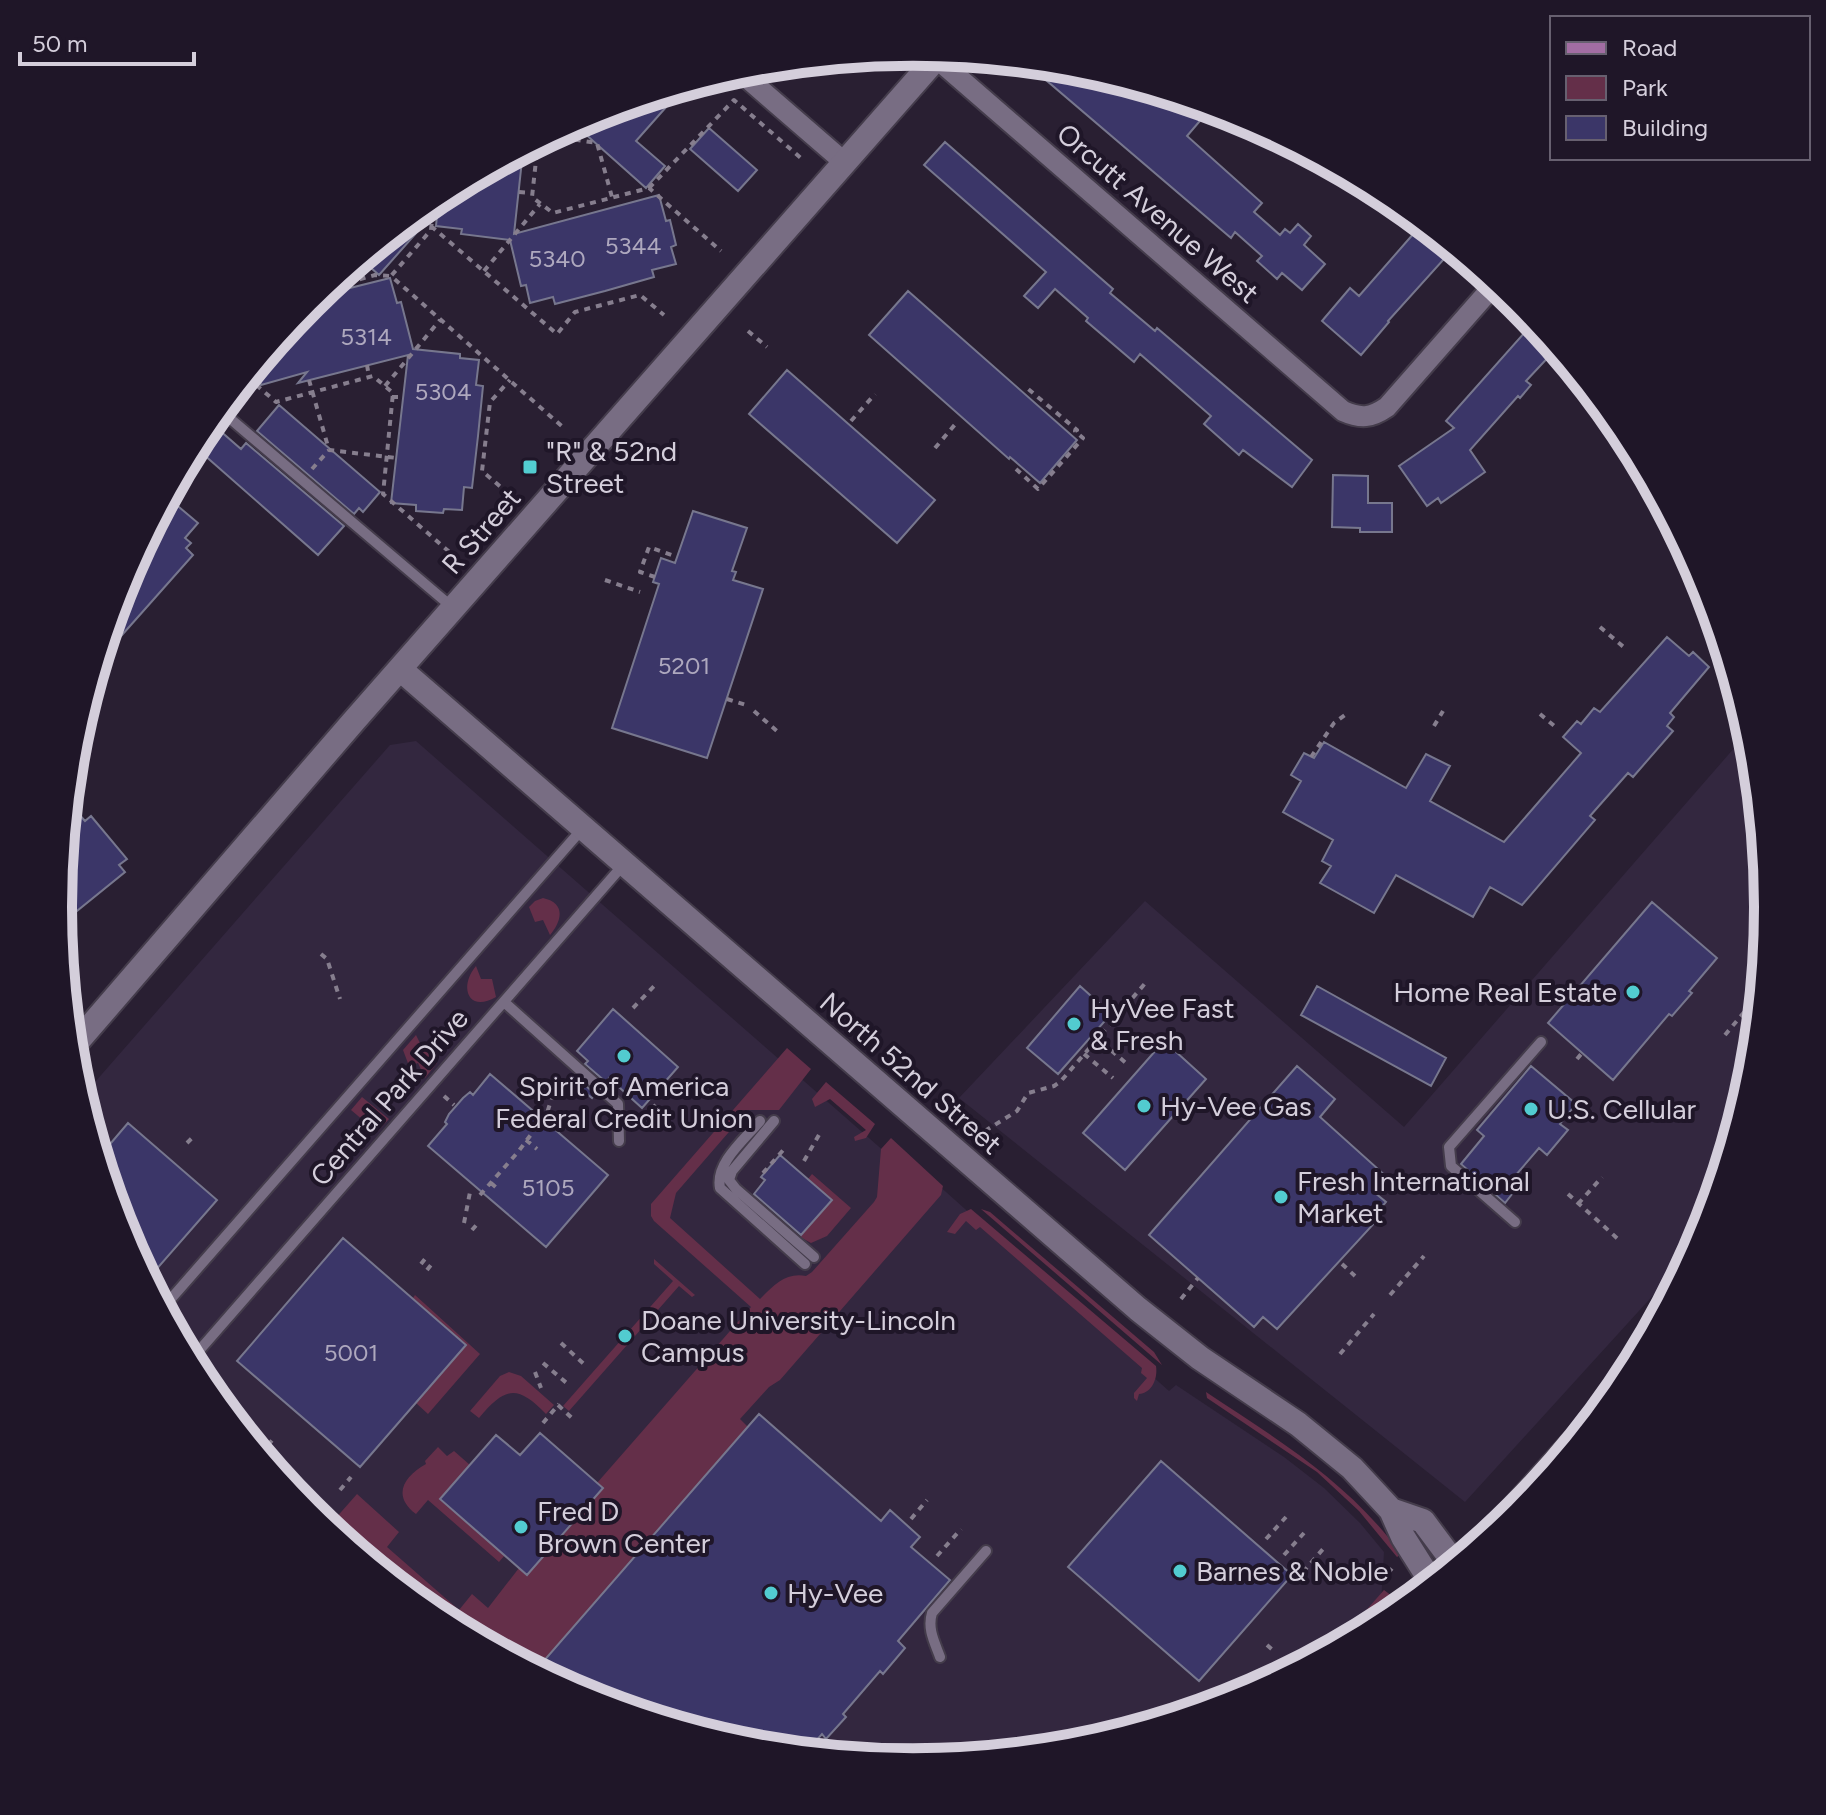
<svg xmlns="http://www.w3.org/2000/svg" width="1826" height="1815" viewBox="0 0 1826 1815" font-family="Figtree,sans-serif">
<style>
.built{fill:#33273f}
.green{fill:#642f49}
.building{fill:#3b3668;stroke:#77778e;stroke-width:2}
.lines{fill:none;stroke-linecap:round;stroke-linejoin:round}
.lane-casing{stroke:#443c4b;stroke-width:14}
.street-casing{stroke:#443c4b;stroke-width:24}
.secondary-casing{stroke:#443c4b;stroke-width:28}
.primary-casing{stroke:#443c4b;stroke-width:28}
.path{stroke:#867e8e;stroke-width:4;stroke-dasharray:6 6;stroke-linecap:butt}
.lane{stroke:#786d83;stroke-width:10}
.street{stroke:#786d83;stroke-width:20}
.secondary{stroke:#786d83;stroke-width:24}
.primary{stroke:#a26da3;stroke-width:24}
.poi-dot{fill:#52ccd0;stroke:#1f1628;stroke-width:3}
.labels{text-anchor:middle;stroke-width:8;stroke-linejoin:round;paint-order:stroke}
.number-label{font-size:24px;fill:#aea8be}
.street-label{font-size:28px;fill:#d4cedb;stroke:#1f1628}
.poi-label{font-size:28px;fill:#d4cedb;stroke:#1f1628;text-anchor:start}
.rim{fill:none;stroke:#d4cedb;stroke-width:10}
</style>
<rect width="100%" height="100%" fill="#291f32"/>
<path class="built" d="M1749,731l19,177 -16,167 -49,160 -5,11 -233,256 -506,-404 186,-197 259,226z
M416,741l486,426 7,-8 260,232 7,-6 108,72 40,31 36,35 24,29 -3,51 -50,46 -91,49 -161,49 -166,16 -167,-17 -161,-48 -148,-79 -129,-107 -107,-130 -79,-148 -41,-136 309,-353z"/>
<path class="green" d="M543,898c23,5 19,23 7,37l-7,-15 -8,2 -6,-15 6,-6z
M476,966l5,13h11l4,18c-27,16 -38,-9 -20,-31z
M416,1035l7,14 9,-2 5,16 -12,15 -7,-15 -9,3 -6,-16z
M787,1048l24,21 -32,41h-31l-72,83 -6,25 90,81c14,-14 26,-27 46,-23l6,-4 62,-70 3,-5 4,-48 10,-11 52,48 -2,9 -161,185 -11,7 -29,32 8,8 -213,244 -98,-52 -110,-91 30,-34 42,38 -12,15 72,63 13,-16 16,14 31,-40 84,-80 -6,-5 154,-176 -97,-86 -3,-5v-12z
M826,1082l49,42 -9,14 -11,3 -1,-4 12,-7 -36,-31 -15,8 -3,-8z
M362,1097l27,22 -12,13 -26,-22z
M812,1174l39,34 -24,28 -16,7 -11,-6 32,-37 -24,-21z
M971,1209l185,157c2,12 -4,27 -17,28l-2,7 -3,-3v-5l13,-15 -6,-5 1,-5 -162,-141 -4,3 -10,-9 -11,13 -8,-2 13,-18z
M981,1209l9,3 164,140 8,13z
M654,1259l41,36 -3,2 -13,-11 -110,125 -6,-5 110,-125 -19,-17z
M415,1295l65,59 -52,60 -12,-11 50,-58 -53,-47z
M509,1372l12,4 33,29 -8,9c-29,-30 -41,-27 -67,4l-9,-7 30,-35z
M1206,1392c71,47 144,91 195,162l-4,3 -38,-46 -42,-39 -110,-74z
M438,1447l9,9 7,-5 16,14 35,90 -6,7 -71,-62 -12,14c-24,-18 -13,-37 10,-50l-1,-3z
M1384,1590l8,6 -33,38 -27,15z"/>
<path class="building" d="M1026,63l54,6 131,39 -24,28 75,67 -8,9 26,23 5,-6 5,4 8,-9 13,12 -7,9 21,19 -23,26 -20,-17 -5,6 -20,-18 5,-5 -27,-24 -4,6z
M683,88l-47,53 29,25 -19,22 -72,-64 12,-7z
M709,128l48,42 -19,21 -48,-42z
M945,142l168,147 -3,4 45,38 2,-3 155,132 -20,27 -49,-37 -4,5 -35,-31 7,-8 -71,-62 -6,8 -48,-41 2,-3 -33,-29 -17,19 -14,-12 22,-24 -122,-107z
M523,151l-9,83 145,-39 7,26 4,-1 6,25 -5,2 5,17 -24,6 2,7 -49,14 -50,13 -2,-7 -23,6 -4,-18 -5,1 -11,-46 -49,-6 1,-5 -26,-3 3,-31z
M427,205l7,8 -55,62 -18,-16z
M1422,224l31,25 -65,72 1,1 -28,33 -39,-34 28,-33 9,8z
M390,278l7,25 4,-1 12,47 47,5v4l19,2 -3,25 7,1 -5,50 -6,52 -8,-1 -2,23 -18,-1 -1,4 -27,-2v-6l-25,-2 17,-148 -110,28 9,-11 -46,13 -5,-19 52,-64 6,-5z
M908,291l169,149 -37,43 -30,-26 -1,2 -140,-124z
M1534,322l22,27 -30,32 5,4 -11,13 -2,-2 -48,54 15,22 -44,31 -3,-5 -11,8 -28,-40 55,-38 -8,-7z
M787,370l148,130 -38,43 -148,-129z
M279,405l101,87 -17,20 -4,-4 -5,6 -97,-83z
M210,422l31,27 5,-6 98,83 -26,29 -124,-109z
M1333,475l35,1v27h24v29h-32v-4l-28,-1z
M167,497l31,26 -13,15 6,5 -5,5 7,7 -71,80 -13,-11 14,-44z
M693,511l54,17 -15,43 4,1 -3,8 30,9 -56,169 -95,-30 47,-144 -6,-2 8,-24 14,5z
M1667,637l22,19 4,-4 16,15 -39,46 4,4 -7,9 6,5 -40,46 -5,-4 -38,43 5,4 -73,85 -32,-18 -17,30 -77,-42 -22,38 -54,-30 11,-17 -9,-5 11,-21 -50,-28 18,-31 -10,-6 13,-22 10,5 10,-16 82,46 20,-34 24,12 -20,35 74,41 77,-89 -18,-16 14,-16 4,3 13,-16 6,4z
M78,813l7,8 6,-5 36,43 -8,6 6,7 -58,47 -9,-12 8,-83z
M1652,902l65,56 -28,33 3,2 -20,23 -3,-2 -56,66 -65,-57z
M1080,986l31,28 -53,60 -31,-26z
M1317,986l129,72 -15,28 -130,-71z
M613,1009l65,58 -36,41 -33,-30 -3,4 -21,-18 3,-3 -11,-10z
M1164,1041l42,38 -81,91 -42,-37z
M1297,1066l38,33 -15,18 68,61 -13,15 11,9 -11,13 4,3 -102,111 -14,-12 -9,10 -105,-92z
M1531,1066l45,38 -16,20 8,6 -21,25 -8,-7 -30,35 7,6 -11,14 -44,-39 23,-28 -7,-6z
M490,1074l118,101 -62,72 -118,-101 19,-22 -2,-2 4,-8 14,-16 7,-6 3,3z
M575,1076l20,18 -3,4 -21,-17z
M128,1123l89,77 -70,80 -25,-46 -23,-77z
M780,1155l52,45 -31,35 -47,-41 11,-14 -4,-3z
M343,1238l123,107 -106,122 -123,-106z
M759,1414l122,107 9,-11 30,27 -9,10 39,33 -52,61 7,7 -22,26 -3,-3 -37,43 3,3 -20,22 -4,-5 -16,18 -60,-6 -161,-48 -50,-27z
M540,1433l63,55 -76,87 -87,-76 56,-64 24,20z
M1161,1461l131,114 -93,106 -131,-114z"/>
<g class="lines">
<defs>
<path id="lane" d="M220,410l232,197
M504,1002l114,102 1,37
M760,1121c-15,18 -45,42 -40,67l85,76
M774,1121l-42,50 -3,9 7,9 78,68
M1515,1222l-64,-56 -2,-19 92,-105
M162,1309l421,-481
M190,1361l434,-497
M940,1657c-5,-14 -13,-28 -8,-44l54,-62"/>
<path id="street" d="M936,58l407,353c18,8 28,7 44,-4l108,-123
M739,71l105,91"/>
<path id="secondary" d="M400,669l738,640 62,49 98,66 54,44 39,42 12,27 29,46
M71,1049l282,-327 586,-667
M1391,1510l32,11 32,43"/>
<path id="primary" d="M1486,1539l108,-120"/>
</defs>
<use href="#lane" class="lane-casing"/>
<use href="#street" class="street-casing"/>
<use href="#secondary" class="secondary-casing"/>
<use href="#primary" class="primary-casing"/>
<path class="path" d="M551,136l46,7 15,54
M538,142l-6,55 21,16 96,-25 72,63
M649,188l85,-88 68,59
M519,192l13,1
M434,200l-3,30 -40,46 174,153
M431,226l126,108 18,-22 65,-17 24,20
M484,271l56,-67
M325,289l50,-14 16,1
M748,331l19,16
M367,365l2,12
M247,377l29,25 97,-26 20,17 -10,101 71,62
M309,380l20,70 68,8
M385,386l55,-66
M392,397h12
M851,421l24,-27
M935,448l23,-27
M312,469l17,-19
M1016,469l22,20 45,-51 -8,-7 2,-1 -50,-42
M509,494l-27,-23 8,-69 20,-22
M655,577l-15,-5 9,-25 28,10
M605,580l35,12
M1600,627l26,22
M727,699l22,7
M754,711l24,21
M1540,714l18,15
M1434,726l9,-15
M1311,757l23,-34 15,-11
M321,954l6,5 13,40
M633,1008l24,-25
M1093,1035l33,28
M1725,1035l21,-25
M1740,1047l17,-19
M1084,1054l29,24
M1577,1059l5,-6
M666,1082l9,8
M444,1096l10,9
M653,1105l5,4
M985,1131l32,-20 11,-18 26,-7 7,-5 87,-101
M526,1140l11,9
M187,1143l5,-5
M804,1161l16,-28
M763,1173l22,-25
M491,1183l7,6
M1568,1194l50,45
M480,1195l38,-43 29,-39 9,-28
M1578,1204l24,-27
M464,1223l6,-31
M472,1230l7,-8
M421,1264l4,-5
M1342,1264l13,12
M427,1270l4,-5
M1390,1295l34,-39
M1181,1299l17,-21
M561,1343l25,23
M1340,1354l34,-40
M543,1363l26,22
M535,1372l6,16
M558,1405l15,14
M543,1423l16,-19
M268,1445l6,-7
M340,1490l11,-13
M911,1519l16,-19
M1266,1539l20,-22
M1284,1555l20,-22
M937,1556l24,-27
M1303,1572l20,-23
M1388,1573l7,-8
M1267,1645l8,7"/>
<use href="#lane" class="lane"/>
<use href="#street" class="street"/>
<use href="#secondary" class="secondary"/>
<use href="#primary" class="primary"/>
</g>
<g class="poi-dot">
<rect x="522" y="459" width="16" height="16" rx="4"/>
<circle cx="1633" cy="992" r="8"/>
<circle cx="1074" cy="1024" r="8"/>
<circle cx="624" cy="1056" r="8"/>
<circle cx="1144" cy="1106" r="8"/>
<circle cx="1531" cy="1109" r="8"/>
<circle cx="1281" cy="1197" r="8"/>
<circle cx="625" cy="1336" r="8"/>
<circle cx="521" cy="1527" r="8"/>
<circle cx="1180" cy="1571" r="8"/>
<circle cx="771" cy="1593" r="8"/>
</g>
<g class="labels">
<g class="number-label">
<text x="633" y="254">5344</text>
<text x="557" y="267">5340</text>
<text x="366" y="345">5314</text>
<text x="443" y="400">5304</text>
<text x="684" y="674">5201</text>
<text x="548" y="1196">5105</text>
<text x="351" y="1361">5001</text>
</g>
<g class="street-label">
<text transform="translate(1158 213) rotate(41)" y="10">Orcutt Avenue West</text>
<text transform="translate(481 531) rotate(-49)" y="10">R Street</text>
<text transform="translate(911 1073) rotate(41)" y="10">North 52nd Street</text>
<text transform="translate(389 1097) rotate(-49)" y="10">Central Park Drive</text>
</g>
<g class="poi-label">
<text x="546" y="461">"R" &amp; 52nd<tspan x="546" dy="32">Street</tspan></text>
<text x="1617" y="1002" text-anchor="end">Home Real Estate</text>
<text x="1090" y="1018">HyVee Fast<tspan x="1090" dy="32">&amp; Fresh</tspan></text>
<text x="624" y="1096" text-anchor="middle">Spirit of America<tspan x="624" dy="32">Federal Credit Union</tspan></text>
<text x="1160" y="1116">Hy-Vee Gas</text>
<text x="1547" y="1119">U.S. Cellular</text>
<text x="1297" y="1191">Fresh International<tspan x="1297" dy="32">Market</tspan></text>
<text x="641" y="1330">Doane University-Lincoln<tspan x="641" dy="32">Campus</tspan></text>
<text x="537" y="1521">Fred D<tspan x="537" dy="32">Brown Center</tspan></text>
<text x="1196" y="1581">Barnes &amp; Noble</text>
<text x="787" y="1603">Hy-Vee</text>
</g>
</g>
<path d="M0 0H1826V1815H0ZM72 907a841 841 0 1 1 1682 0a841 841 0 1 1-1682 0Z" fill="#1f1628" fill-rule="evenodd"/>
<path class="rim" d="M72 907a841 841 0 1 1 1682 0a841 841 0 1 1-1682 0Z"/>
<rect x="1550" y="16" width="260" height="144" fill="#1f1628" stroke="#676070" stroke-width="2"/>
<rect x="1566" y="42" width="40" height="12" fill="#a26da3" stroke="#676070" stroke-width="2"/>
<text x="1622" y="56" font-size="24" fill="#d4cedb">Road</text>
<rect x="1566" y="76" width="40" height="24" fill="#642f49" stroke="#676070" stroke-width="2"/>
<text x="1622" y="96" font-size="24" fill="#d4cedb">Park</text>
<rect x="1566" y="116" width="40" height="24" fill="#3b3668" stroke="#676070" stroke-width="2"/>
<text x="1622" y="136" font-size="24" fill="#d4cedb">Building</text>
<path d="M20 52v12h174v-12" fill="none" stroke="#d4cedb" stroke-width="4"/>
<text x="32" y="52" font-size="24" fill="#d4cedb" stroke="#1f1628" stroke-width="6" paint-order="stroke">50 m</text>
</svg>
